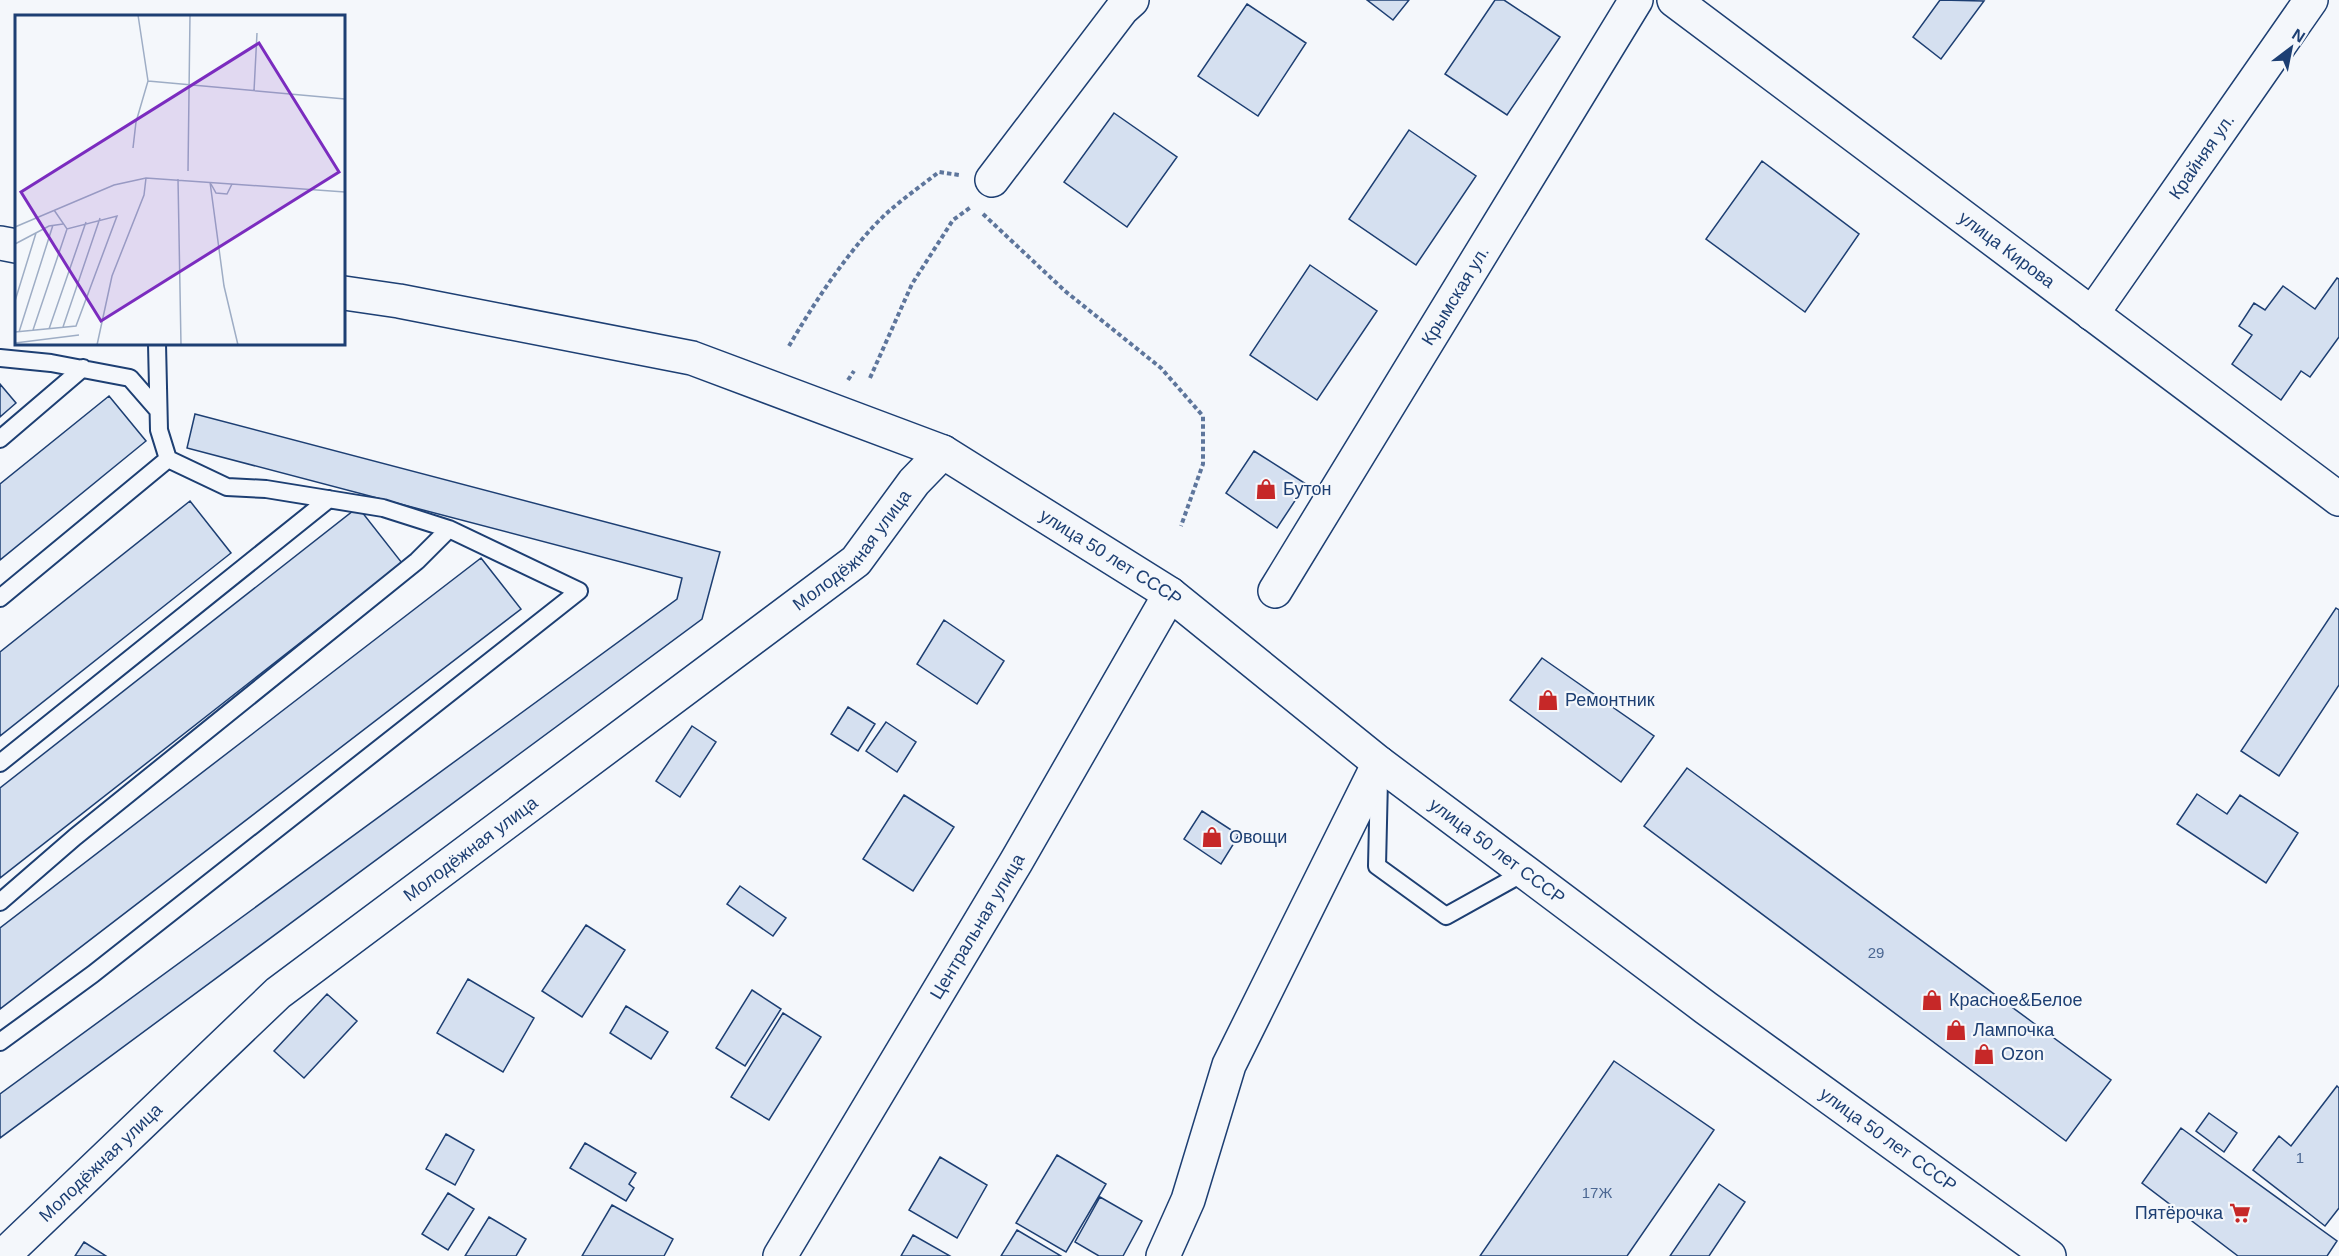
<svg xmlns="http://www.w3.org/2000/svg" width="2339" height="1256" viewBox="0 0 2339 1256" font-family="Arial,sans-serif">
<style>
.building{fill:#d5e0f0;stroke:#1d3f73;stroke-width:1.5}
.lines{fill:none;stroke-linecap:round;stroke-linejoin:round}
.service-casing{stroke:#1d3f73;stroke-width:20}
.minor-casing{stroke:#1d3f73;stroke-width:36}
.secondary-casing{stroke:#1d3f73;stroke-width:36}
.path{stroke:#5e769c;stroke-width:4;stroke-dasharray:4.5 3;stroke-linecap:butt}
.service{stroke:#f4f7fb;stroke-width:16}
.minor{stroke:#f4f7fb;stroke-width:33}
.secondary{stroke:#f4f7fb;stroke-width:33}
.labels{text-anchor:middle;stroke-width:4.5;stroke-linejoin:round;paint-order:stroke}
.number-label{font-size:15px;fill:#4b6792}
.street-label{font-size:18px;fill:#1d3f73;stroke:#f4f7fb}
.poi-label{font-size:18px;fill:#1d3f73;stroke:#f4f7fb;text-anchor:start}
.inset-road{fill:none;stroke:#9eadc5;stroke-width:1.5}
.view{fill:#7b2cbf;fill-opacity:0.15;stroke:#7b2cbf;stroke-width:3}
.inset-edge{fill:none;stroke:#1d3f73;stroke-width:3}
</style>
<rect width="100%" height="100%" fill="#f4f7fb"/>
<path class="building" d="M1367,0h42l-16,20z
M1495,0h9l56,37 -53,78 -62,-41z
M1940,0l44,1 -43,58 -28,-22z
M1247,4l59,39 -48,73 -60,-40z
M1114,113l63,44 -50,70 -63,-45z
M1409,130l67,46 -60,89 -67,-46z
M1762,161l97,73 -54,78 -99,-73z
M1310,265l67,46 -60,89 -67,-45z
M2337,278l2,1v58l-29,40 -9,-6 -20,29 -49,-36 20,-29 -13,-9 15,-23 11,7 18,-24 32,23z
M0,384l16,19 -16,14z
M109,396l37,45 -146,119v-76z
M195,414l525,138 -18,67 -702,519v-44l677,-495 5,-21 -495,-130z
M1254,451l52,33 -29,44 -51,-35z
M190,501l41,52 -231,183v-84z
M358,507l44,56 -402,315v-90z
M481,558l40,51 -521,400v-81z
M2336,608l3,2v75l-60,91 -38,-25z
M944,620l60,41 -27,43 -60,-40z
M1542,658l112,78 -33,46 -111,-82z
M848,707l27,17 -17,27 -27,-17z
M886,722l30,20 -19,30 -31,-21z
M692,726l24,16 -36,55 -24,-16z
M1687,768l424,312 -45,61 -422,-315z
M2197,794l30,20 13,-19 58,38 -32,50 -89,-59z
M904,795l50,32 -41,64 -50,-32z
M1202,811l37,24 -18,29 -37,-25z
M740,886l46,32 -13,18 -46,-32z
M586,925l39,25 -43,67 -40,-26z
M468,979l66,39 -31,54 -66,-39z
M752,990l29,19 -36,57 -29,-18z
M327,994l30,27 -53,57 -30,-27z
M626,1006l42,26 -17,27 -41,-26z
M783,1013l38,24 -52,83 -38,-23z
M1614,1061l100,69 -87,126h-147z
M2337,1086l2,2v120l-14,18 -72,-56 26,-34 12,10z
M2209,1113l28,20 -13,19 -28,-21z
M2181,1128l156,113 -10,15h-89l-96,-73z
M446,1134l28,16 -19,35 -29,-16z
M585,1143l51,30 -7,11 5,4 -8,13 -56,-33z
M1057,1155l49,29 -40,68 -50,-29z
M940,1157l47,28 -30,53 -48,-28z
M1719,1184l26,18 -36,54h-39z
M448,1193l26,16 -26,41 -26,-16z
M1100,1197l42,24 -19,35h-24l-24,-14z
M612,1205l61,34 -9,17h-82z
M489,1217l37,22 -10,17h-51z
M1017,1230l44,26h-60z
M913,1235l37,21h-49z
M84,1242l22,14h-31z"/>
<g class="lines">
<defs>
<path id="service" d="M0,358l51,5 79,15 27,31
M0,439l83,-71
M0,598l168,-139
M0,763l329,-264
M1379,779l-2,87 69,50 79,-44
M0,902l75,-65 342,-276 32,-32
M0,1042l93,-68 486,-383 -130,-62 -66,-21 -117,-19 -39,-2 -59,-28 -9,-29 -2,-86"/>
<g id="minor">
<path id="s1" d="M1674,0l665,499"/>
<path d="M992,180l130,-171 10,-9"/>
<path id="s2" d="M2092,314l219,-314"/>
<path id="s3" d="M1275,591l361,-591"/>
<path id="s4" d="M3,1256l275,-263 578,-432 58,-79 29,-30"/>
<path id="s5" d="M780,1256l236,-394 154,-268"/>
<path d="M1163,1256l25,-56 41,-135 150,-302"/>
</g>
<g id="secondary">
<path d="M0,243l16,3"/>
<path id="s6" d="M344,293l55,8 293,57 251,94 227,142 209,169 146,109 181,136 343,248"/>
</g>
</defs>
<use href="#service" class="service-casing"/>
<use href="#minor" class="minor-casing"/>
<use href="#secondary" class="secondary-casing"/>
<path class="path" d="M983,214l82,77 96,77 42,48v48l-22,62
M789,346c25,-43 62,-100 99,-134 16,-14 34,-27 51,-40l20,3
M870,378l42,-94 41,-64 18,-13
M848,380l6,-9"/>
<use href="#service" class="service"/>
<use href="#minor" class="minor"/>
<use href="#secondary" class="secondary"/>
</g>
<defs>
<symbol id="shop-bare" viewBox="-9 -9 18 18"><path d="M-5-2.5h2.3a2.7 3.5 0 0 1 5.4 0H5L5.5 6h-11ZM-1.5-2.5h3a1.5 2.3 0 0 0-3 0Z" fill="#c62828" stroke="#f4f7fb" stroke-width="2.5" paint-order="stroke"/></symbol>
<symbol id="supermarket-bare" viewBox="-9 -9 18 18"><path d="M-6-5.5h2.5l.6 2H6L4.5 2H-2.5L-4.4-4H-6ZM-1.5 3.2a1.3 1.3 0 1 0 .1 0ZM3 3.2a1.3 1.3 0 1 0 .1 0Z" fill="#c62828" stroke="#f4f7fb" stroke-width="2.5" paint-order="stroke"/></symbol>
</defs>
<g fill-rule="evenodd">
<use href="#shop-bare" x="1251" y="474" width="30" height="30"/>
<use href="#shop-bare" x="1533" y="685" width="30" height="30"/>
<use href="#shop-bare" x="1197" y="822" width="30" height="30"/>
<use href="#shop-bare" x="1917" y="985" width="30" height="30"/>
<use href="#shop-bare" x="1941" y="1015" width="30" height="30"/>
<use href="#shop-bare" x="1969" y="1039" width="30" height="30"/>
<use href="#supermarket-bare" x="2225" y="1198" width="30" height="30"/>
</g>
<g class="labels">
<g class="number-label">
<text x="1876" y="958">29</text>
<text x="2300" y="1163">1</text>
<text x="1597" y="1198">17Ж</text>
</g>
<g class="street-label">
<text dy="6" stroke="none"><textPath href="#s2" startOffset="192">Крайняя ул.</textPath></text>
<text dy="6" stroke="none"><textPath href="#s1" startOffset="416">улица Кирова</textPath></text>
<text dy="6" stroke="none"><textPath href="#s3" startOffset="346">Крымская ул.</textPath></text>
<text dy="6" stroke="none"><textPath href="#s4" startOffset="1107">Молодёжная улица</textPath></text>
<text dy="6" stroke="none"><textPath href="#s6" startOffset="820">улица 50 лет СССР</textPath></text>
<text dy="6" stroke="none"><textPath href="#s4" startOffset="621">Молодёжная улица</textPath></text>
<text dy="6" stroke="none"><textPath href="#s6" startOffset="1306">улица 50 лет СССР</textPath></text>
<text dy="6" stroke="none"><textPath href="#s5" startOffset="384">Центральная улица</textPath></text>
<text dy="6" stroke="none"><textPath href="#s6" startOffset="1792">улица 50 лет СССР</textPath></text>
<text dy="6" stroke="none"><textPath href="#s4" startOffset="135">Молодёжная улица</textPath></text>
</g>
<g class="poi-label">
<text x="1283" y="495">Бутон</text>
<text x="1565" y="706">Ремонтник</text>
<text x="1229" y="843">Овощи</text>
<text x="1949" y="1006">Красное&amp;Белое</text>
<text x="1973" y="1036">Лампочка</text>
<text x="2001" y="1060">Ozon</text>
<text x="2223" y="1219" text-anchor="end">Пятёрочка</text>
</g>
</g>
<g transform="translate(15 15)">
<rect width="330" height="330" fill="#f4f7fb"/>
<path class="inset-road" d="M133,66l197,18M239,76l3,-58M118,133l3,-26 12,-41 -10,-66M173,156l2,-156M163,164l3,166M195,167l14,104 14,59M196,169l5,9 11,1 5,-10M0,212l99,-42 32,-7 199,14M0,229l34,-18 14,-2M0,286l21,-68M48,312l37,-109M34,314l37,-107M18,315l34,-101M0,317l61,-6 41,-110 -50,13 -13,-19M4,317l34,-107M0,328l64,-8M82,330l15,-69 32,-81 2,-17"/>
<path class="view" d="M244,28l80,129 -238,149 -80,-129z"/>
<rect width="330" height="330" class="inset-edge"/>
</g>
<g transform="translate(2291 48) rotate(32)" stroke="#f4f7fb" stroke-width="4.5" paint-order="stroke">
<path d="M0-4.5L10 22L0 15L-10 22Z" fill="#1d3f73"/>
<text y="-9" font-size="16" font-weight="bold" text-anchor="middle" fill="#1d3f73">N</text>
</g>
</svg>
